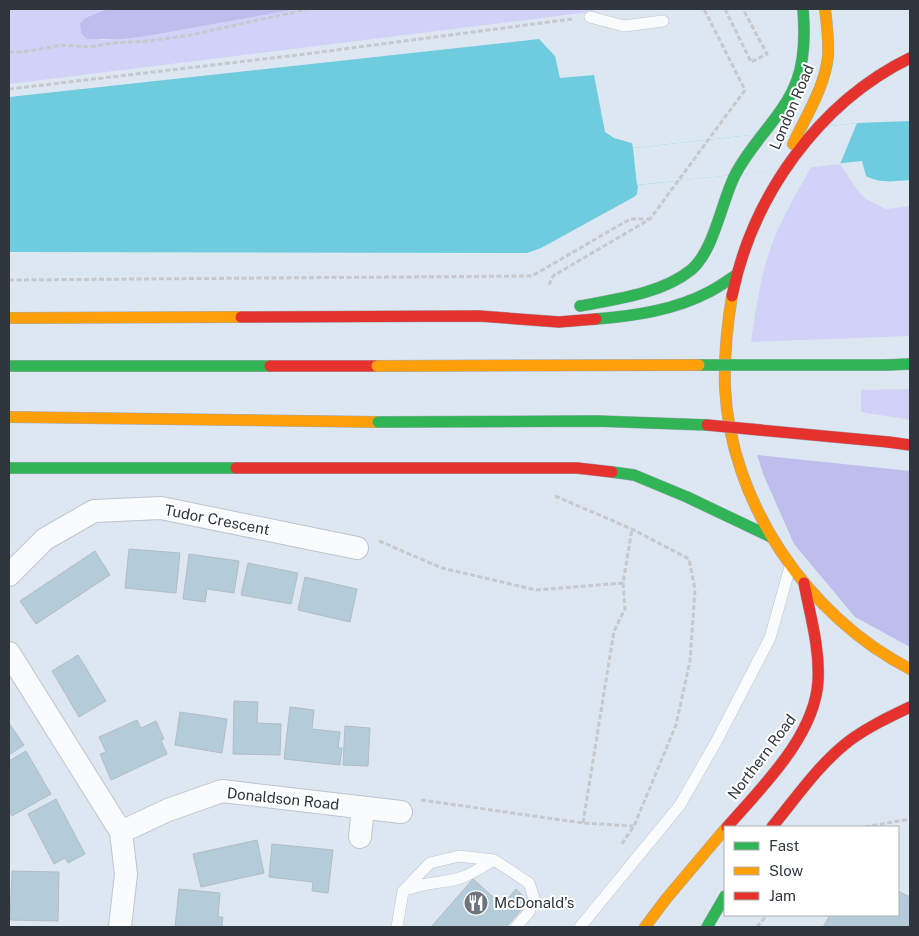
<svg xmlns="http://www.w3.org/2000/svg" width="919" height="936" viewBox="0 0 919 936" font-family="'Public Sans',sans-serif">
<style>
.green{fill:#d2d2f8}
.forest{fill:#bfbdee}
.water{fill:#6fccdf}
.pier{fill:#dce7f2}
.building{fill:#b4ccda;stroke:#b2bcc3}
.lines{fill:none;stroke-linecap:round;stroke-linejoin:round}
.lane-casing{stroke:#bdc5ce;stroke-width:12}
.street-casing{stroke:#bdc5ce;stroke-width:24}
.fast-casing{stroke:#a0a8b8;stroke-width:12}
.slow-casing{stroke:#a0a8b8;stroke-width:12}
.jam-casing{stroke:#a0a8b8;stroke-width:12}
.path{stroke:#c6c9ce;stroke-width:3;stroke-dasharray:5 2.5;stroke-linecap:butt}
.lane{stroke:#fafbfd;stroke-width:11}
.street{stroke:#fafbfd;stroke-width:22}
.fast{stroke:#30b455;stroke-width:11}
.slow{stroke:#ff9f0a;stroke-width:11}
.jam{stroke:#e5322d;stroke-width:11}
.fast-bridge-casing{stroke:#a0a8b8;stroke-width:12;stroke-linecap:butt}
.slow-bridge-casing{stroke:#a0a8b8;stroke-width:12;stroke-linecap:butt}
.jam-bridge-casing{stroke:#a0a8b8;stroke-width:12;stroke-linecap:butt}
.fast-bridge{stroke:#30b455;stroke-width:11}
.slow-bridge{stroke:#ff9f0a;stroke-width:11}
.jam-bridge{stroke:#e5322d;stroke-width:11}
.labels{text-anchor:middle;stroke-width:4;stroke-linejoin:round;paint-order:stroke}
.street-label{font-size:15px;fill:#2f363e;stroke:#fff}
.poi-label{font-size:15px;fill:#2f363e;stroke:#fff;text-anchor:start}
</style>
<rect width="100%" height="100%" fill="#dce7f2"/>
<path class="green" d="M9,9h98l-22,9 15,22 53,-5 144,-26h300l-7,3 -581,72z
M840,164l18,27 8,8 20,10 24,-3v130l-159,6c5,-32 9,-65 20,-95 10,-28 26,-54 40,-80z
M910,389v31l-49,-8v-22z"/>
<path class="forest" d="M107,9h190l-144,26 -30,4h-36l-6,-6 -1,-9 5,-6z
M757,455l153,16v176l-55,-30 -61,-73 -30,-68z"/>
<path class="water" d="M539,39l16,17 5,22 34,-3 11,57 9,6 18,5 1,5 224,-25 53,-2v59c-16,1 -29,4 -44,-4l-4,-15 -224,24 -1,9 -3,3 -93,51 -14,5 -518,-1v-155z"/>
<path class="pier" d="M857,123l-17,41 -203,21 -4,-37z"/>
<path class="building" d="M129,549l51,4 -4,40 -51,-5z
M95,551l15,24 -74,49 -16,-23z
M189,554l50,7 -5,32 -27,-4 -2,13 -22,-3z
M248,563l50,10 -7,31 -50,-9z
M305,577l52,12 -7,33 -52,-12z
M78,655l28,46 -27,16 -27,-46z
M234,701l24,1 -1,21 24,1 -1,31 -47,-1z
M290,707l24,3 -2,19 28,3 -2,16h4l-2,17 -56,-6z
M180,712l47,7 -5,34 -47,-8z
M137,720l4,8 15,-7 8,18 -3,1 6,14 -56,26 -11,-26 6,-2 -7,-15z
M9,723l15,22 -15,10z
M345,726l25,2 -2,38 -25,-1z
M26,751l25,43 -39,22 -3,-6v-49z
M56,799l29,55 -17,9 -3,-5 -11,6 -26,-50z
M257,840l7,33 -63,14 -8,-33z
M272,844l61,6 -5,43 -16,-2 1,-9 -44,-5z
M12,871l47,1 -1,49 -48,-1z
M473,879l29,26 14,-16 13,12 -23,26h-75z
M179,889l41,4 -2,24h5l-1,10h-47z
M898,891l12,6v30h-87l7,-12h68z"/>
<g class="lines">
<defs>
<path id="lane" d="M590,17l34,9 39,-5
M409,889c17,-8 36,-5 54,-12 10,-4 21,-11 31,-17
M397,927l6,-36 27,-28 29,-7 35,4 35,23 5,15 -5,14 -13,15
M580,927l100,-122 36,-63 54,-104 20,-71"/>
<path id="street" d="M9,575l36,-36 49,-28 67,-3 196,40
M9,653l112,179 5,42 -6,53
M121,832l47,-22 54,-19 179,21
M360,837l3,-29"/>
<path id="fast" d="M580,306c36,-7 81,-12 111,-36 23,-19 30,-67 44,-95 17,-34 49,-59 62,-95 8,-22 8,-47 6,-71
M596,319c38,-3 79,-9 113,-27 10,-5 18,-11 27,-17
M886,365l24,-1
M9,366h261
M9,468h227
M612,472l22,3 53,22 84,40
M707,927l18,-31"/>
<path id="slow" d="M793,144c13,-28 32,-57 35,-88 1,-16 -1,-31 -3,-47
M732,296c-5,30 -8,60 -7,91 5,115 83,230 185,282
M9,318l232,-1
M9,417l369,5
M645,927l21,-28 59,-70"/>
<path id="jam" d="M732,296c20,-99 86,-193 178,-238
M241,317l238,-1 80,6 37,-3
M270,366h107
M888,442l22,3
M236,468h341l35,4
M727,827c34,-39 88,-91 91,-146 2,-33 -8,-66 -14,-98
M772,827c24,-29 47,-63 77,-86 19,-14 40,-24 61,-34"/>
</defs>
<use href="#lane" class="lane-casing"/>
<use href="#street" class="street-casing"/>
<use href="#fast" class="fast-casing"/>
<use href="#slow" class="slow-casing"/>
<use href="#jam" class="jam-casing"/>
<path class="path" d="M725,9l26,53 16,-8 -24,-45
M9,52h13l41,-7 27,2 22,-4 37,-2 42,-6 117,-26
M9,89l289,-34 274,-36
M9,280l523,-4 98,-57h20
M549,285l4,-9 97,-57 95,-129 -41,-81
M555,496l77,33 57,30 6,31 -5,71 -14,64 -42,101 -13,19
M379,541l63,27 94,22 87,-7 9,-54
M421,800l162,23 50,3
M583,823l31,-192 11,-22 -2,-26
M865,827l45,-8
M757,927l10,-12"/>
<use href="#lane" class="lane"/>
<use href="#street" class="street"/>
<use href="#fast" class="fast"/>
<use href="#slow" class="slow"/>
<use href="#jam" class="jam"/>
<defs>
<path id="fast-bridge" d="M699,365h187
M378,422l219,-1 110,4"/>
<path id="slow-bridge" d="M377,366l322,-1"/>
<path id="jam-bridge" d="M707,425l181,17"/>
</defs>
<use href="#fast-bridge" class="fast-bridge-casing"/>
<use href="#slow-bridge" class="slow-bridge-casing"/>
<use href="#jam-bridge" class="jam-bridge-casing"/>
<use href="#fast-bridge" class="fast-bridge"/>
<use href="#slow-bridge" class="slow-bridge"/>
<use href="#jam-bridge" class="jam-bridge"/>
</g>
<defs>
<symbol id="restaurant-disc" viewBox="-11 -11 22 22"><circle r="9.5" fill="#6c747d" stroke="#fff"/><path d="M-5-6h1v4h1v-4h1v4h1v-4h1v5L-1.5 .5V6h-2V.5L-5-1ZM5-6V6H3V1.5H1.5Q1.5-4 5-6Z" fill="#fff"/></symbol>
</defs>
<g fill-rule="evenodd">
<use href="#restaurant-disc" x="462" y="889" width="28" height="28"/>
</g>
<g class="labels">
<g class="street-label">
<text transform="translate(792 107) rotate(-67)" y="5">London Road</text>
<text transform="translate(217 520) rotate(11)" y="5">Tudor Crescent</text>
<text transform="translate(762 757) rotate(-53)" y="5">Northern Road</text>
<text transform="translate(283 799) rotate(6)" y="5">Donaldson Road</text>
</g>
<g class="poi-label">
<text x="494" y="908">McDonald's</text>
</g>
</g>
<rect width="919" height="936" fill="none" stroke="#2f363e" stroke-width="20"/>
<rect x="724" y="826" width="175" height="90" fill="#ffffff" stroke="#acafb2"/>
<rect x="734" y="842" width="25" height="8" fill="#30b455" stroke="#acafb2"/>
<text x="769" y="851" font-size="15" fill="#2f363e">Fast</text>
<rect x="734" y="867" width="25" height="8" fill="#ff9f0a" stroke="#acafb2"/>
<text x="769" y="876" font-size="15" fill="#2f363e">Slow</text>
<rect x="734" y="892" width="25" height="8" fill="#e5322d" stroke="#acafb2"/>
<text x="769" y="901" font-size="15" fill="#2f363e">Jam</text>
</svg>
